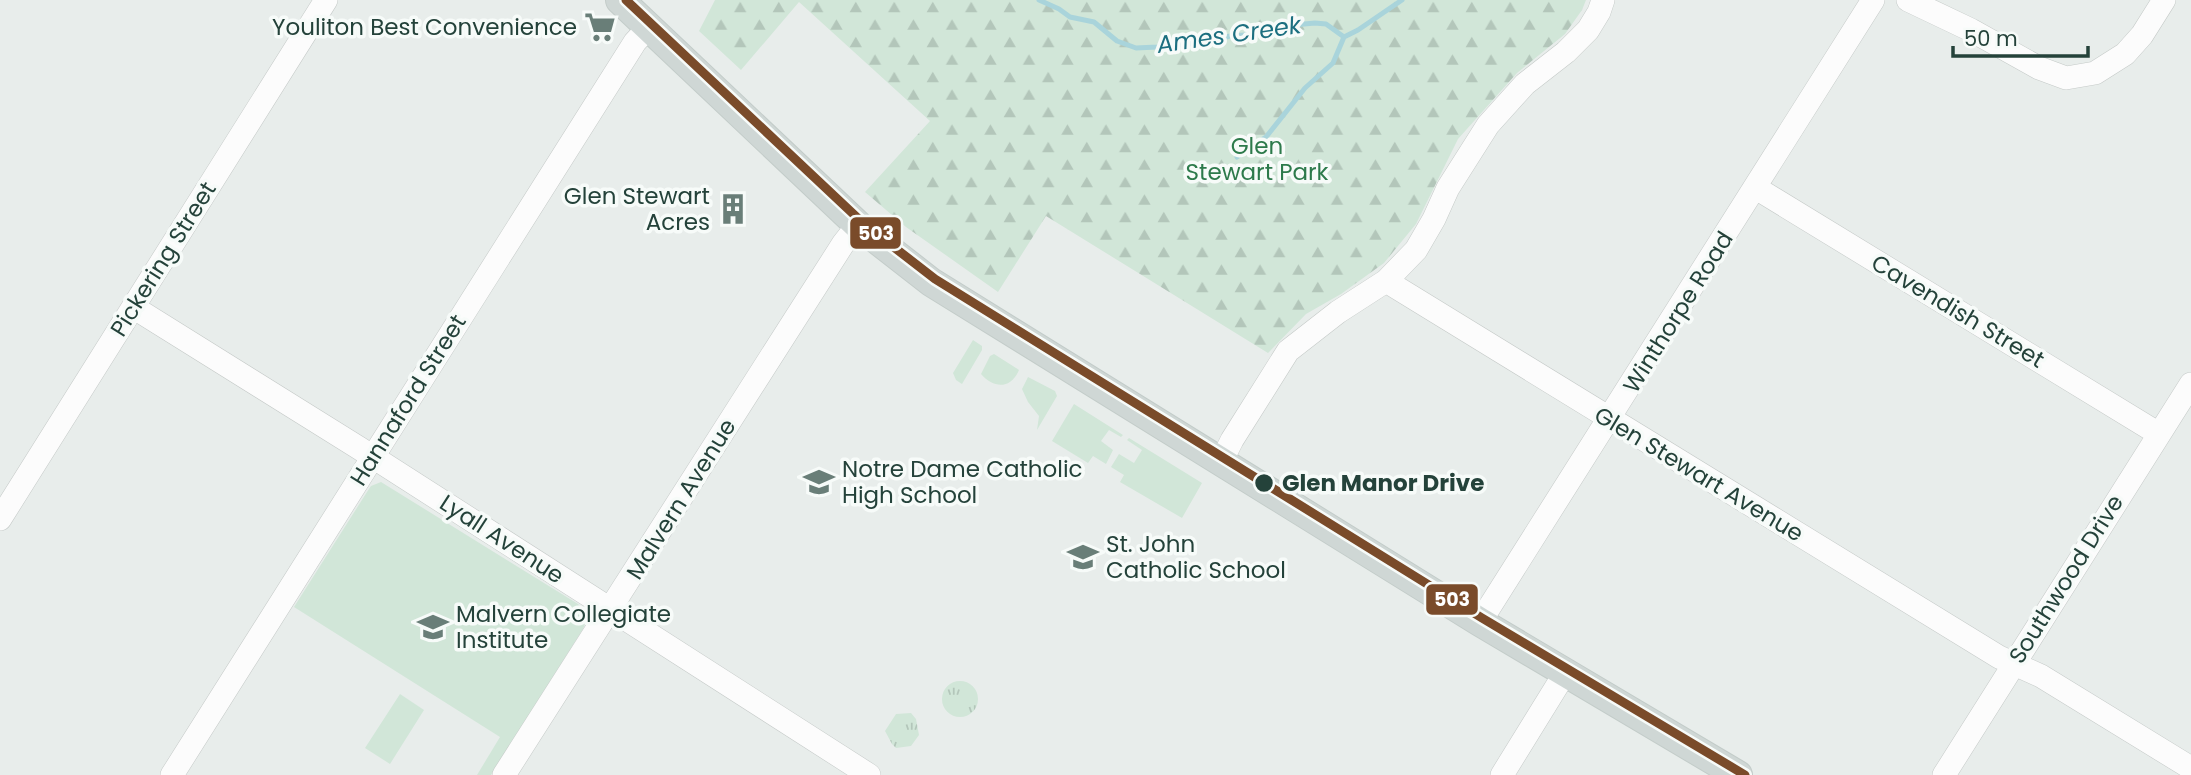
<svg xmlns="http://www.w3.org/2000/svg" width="2191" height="775" viewBox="0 0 2191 775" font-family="Poppins,sans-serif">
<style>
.green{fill:#d1e6d8}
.forest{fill:url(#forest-firs)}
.park{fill:url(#park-tufts)}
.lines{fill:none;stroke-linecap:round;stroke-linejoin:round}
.stream{stroke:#a9d4db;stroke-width:5}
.minor-casing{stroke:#c5cac8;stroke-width:24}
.major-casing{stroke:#c3ccc9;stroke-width:30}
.minor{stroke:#fcfcfc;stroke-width:23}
.major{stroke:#cfd7d5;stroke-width:28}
.tram-1-casing{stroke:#f7fbf9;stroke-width:14}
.tram-1{stroke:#7a4b2a;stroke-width:9}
.stop-dot{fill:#24423a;stroke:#f7fbf9;stroke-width:2.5}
.labels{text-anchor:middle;stroke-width:7;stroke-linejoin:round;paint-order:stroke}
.poi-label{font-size:23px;fill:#24423a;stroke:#f7fbf9;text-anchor:start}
.park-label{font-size:23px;fill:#2d7a4b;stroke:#f7fbf9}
.street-label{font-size:23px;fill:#24423a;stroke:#f7fbf9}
.stop-label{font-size:23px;font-weight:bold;fill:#24423a;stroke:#f7fbf9;text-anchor:start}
.water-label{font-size:24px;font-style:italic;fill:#1c6f80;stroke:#f7fbf9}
.line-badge{stroke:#f7fbf9;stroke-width:2.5}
.badge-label{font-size:19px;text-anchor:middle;font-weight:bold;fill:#fff}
</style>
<defs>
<pattern id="forest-firs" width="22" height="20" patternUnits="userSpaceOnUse" patternTransform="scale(1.75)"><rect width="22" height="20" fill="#d1e6d8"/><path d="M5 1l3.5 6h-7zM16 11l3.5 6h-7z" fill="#b3c6ba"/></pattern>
<pattern id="park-tufts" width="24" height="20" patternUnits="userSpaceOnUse" patternTransform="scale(1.75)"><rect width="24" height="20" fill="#d1e6d8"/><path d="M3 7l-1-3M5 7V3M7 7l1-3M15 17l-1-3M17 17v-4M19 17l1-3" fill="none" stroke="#b3c6ba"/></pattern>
</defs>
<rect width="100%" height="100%" fill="#e8edeb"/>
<path class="green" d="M973,340l9,6v4l-20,34 -6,-4 -3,-7z
M994,354l25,16c-8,19 -25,19 -38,4l9,-18z
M1028,377l27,14 2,5 -20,34 2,-14 -11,-14 -6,-13z
M1074,404l49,31 -2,2 -12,-7 -8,11 12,9 -7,14 -13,-8 -5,7 -36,-22z
M1129,438l73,45 -20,35 -62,-36 4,-7 -13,-8 8,-13 15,9 8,-13 -15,-10z
M381,482l197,122c8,7 10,15 5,25l-92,146h-14l23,-38 -206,-130 73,-115 4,-6z
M400,694l24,16 -34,54 -25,-16z"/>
<path class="forest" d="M715,0h871l-4,10 -17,24 -48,39 -59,66 -42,85 -32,39 -43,31 -35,20 -38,39 -222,-137 -48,76 -92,-65 -41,-35 65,-71 -131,-119 -58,68 -42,-39z"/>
<path class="park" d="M942 699a18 18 0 1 1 36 0a18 18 0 1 1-36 0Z
M911,713l5,6 3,16 -8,11 -15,2 -4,-4 -7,-13 11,-17z"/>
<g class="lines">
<path class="stream" d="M1039,0l20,9 11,8 24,5 23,19 19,7 21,-1 49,-5 24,-6 30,-2 23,-8 32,-3 11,1 18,13
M1237,157l29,-20 39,-49 28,-25 11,-26 14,-7 44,-30"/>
<defs>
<path id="minor" d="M1908,0l63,30 68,38 27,10 29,-5 30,-19 17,-19 22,-35
M1756,188l403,246
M1386,281l613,376 42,19 150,92
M133,307l226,141 510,327
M1221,462l11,-22 56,-89 50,-39 48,-31 30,-31 18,-31 14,-31 40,-63 37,-41 41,-32 22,-22 11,-18 4,-12
M0,519l326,-519
M1480,622l393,-622
M172,775l463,-733 14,-15
M504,775l339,-531 15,-19
M1502,775l63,-102
M1944,775l247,-391"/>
<path id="major" d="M620,0l238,225 73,57 549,340 258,153"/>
</defs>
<use href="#minor" class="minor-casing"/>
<use href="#major" class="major-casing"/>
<use href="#minor" class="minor"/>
<use href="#major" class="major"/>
<defs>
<path id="tram-1" d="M626,0l238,224 71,55 547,339 263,157"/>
</defs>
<use href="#tram-1" class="tram-1-casing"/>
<use href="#tram-1" class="tram-1"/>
</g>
<defs>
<symbol id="supermarket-bare" viewBox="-9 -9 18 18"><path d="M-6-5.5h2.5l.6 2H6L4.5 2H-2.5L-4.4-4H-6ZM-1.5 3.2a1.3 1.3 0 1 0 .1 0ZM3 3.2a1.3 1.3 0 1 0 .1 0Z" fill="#697e78" stroke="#f7fbf9" stroke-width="2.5" paint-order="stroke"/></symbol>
<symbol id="building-bare" viewBox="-9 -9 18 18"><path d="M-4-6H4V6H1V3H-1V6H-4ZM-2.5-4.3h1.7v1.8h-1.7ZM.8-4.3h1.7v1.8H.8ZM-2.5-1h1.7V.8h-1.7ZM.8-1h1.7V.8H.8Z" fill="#697e78" stroke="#f7fbf9" stroke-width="2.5" paint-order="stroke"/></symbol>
<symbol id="school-bare" viewBox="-9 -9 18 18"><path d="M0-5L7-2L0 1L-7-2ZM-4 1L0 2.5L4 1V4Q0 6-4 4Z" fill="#697e78" stroke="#f7fbf9" stroke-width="2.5" paint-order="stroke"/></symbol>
</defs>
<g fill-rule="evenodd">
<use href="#supermarket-bare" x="578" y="5" width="44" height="44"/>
<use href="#building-bare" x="711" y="187" width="44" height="44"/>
<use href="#school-bare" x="797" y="460" width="44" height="44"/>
<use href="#school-bare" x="1061" y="535" width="44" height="44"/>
<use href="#school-bare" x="411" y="605" width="44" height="44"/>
</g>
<circle class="stop-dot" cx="1264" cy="483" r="10"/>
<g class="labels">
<g class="poi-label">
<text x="577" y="35" text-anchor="end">Youliton Best Convenience</text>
<text x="710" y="204" text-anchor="end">Glen Stewart<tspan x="710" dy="26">Acres</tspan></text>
<text x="842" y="477">Notre Dame Catholic<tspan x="842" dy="26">High School</tspan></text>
<text x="1106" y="552">St. John<tspan x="1106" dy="26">Catholic School</tspan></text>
<text x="456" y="622">Malvern Collegiate<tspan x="456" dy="26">Institute</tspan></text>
</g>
<g class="park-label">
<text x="1257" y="154">Glen<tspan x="1257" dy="26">Stewart Park</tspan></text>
</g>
<g class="street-label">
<text transform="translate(163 259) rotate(-58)" y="8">Pickering Street</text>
<text transform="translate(1958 311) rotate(31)" y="8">Cavendish Street</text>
<text transform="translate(1678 312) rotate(-58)" y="8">Winthorpe Road</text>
<text transform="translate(408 400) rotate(-58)" y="8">Hannaford Street</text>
<text transform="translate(1699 474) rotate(31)" y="8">Glen Stewart Avenue</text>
<text transform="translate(681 499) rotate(-58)" y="8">Malvern Avenue</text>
<text transform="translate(502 539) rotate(33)" y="8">Lyall Avenue</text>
<text transform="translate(2066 579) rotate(-58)" y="8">Southwood Drive</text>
</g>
<g class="stop-label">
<text x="1282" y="491">Glen Manor Drive</text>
</g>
<g class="water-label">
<text transform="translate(1229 35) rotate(-8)" y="8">Ames Creek</text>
</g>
</g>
<g class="line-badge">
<rect x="849" y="216" width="53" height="34" rx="7" fill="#7a4b2a"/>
<rect x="1425" y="583" width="54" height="33" rx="7" fill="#7a4b2a"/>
</g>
<g class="badge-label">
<text x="876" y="240">503</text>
<text x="1452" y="606">503</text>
</g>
<path d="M1953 46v10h135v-10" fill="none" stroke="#24423a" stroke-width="3.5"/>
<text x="1964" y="46" font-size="21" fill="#24423a" stroke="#f7fbf9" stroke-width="5" paint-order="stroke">50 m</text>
</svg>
